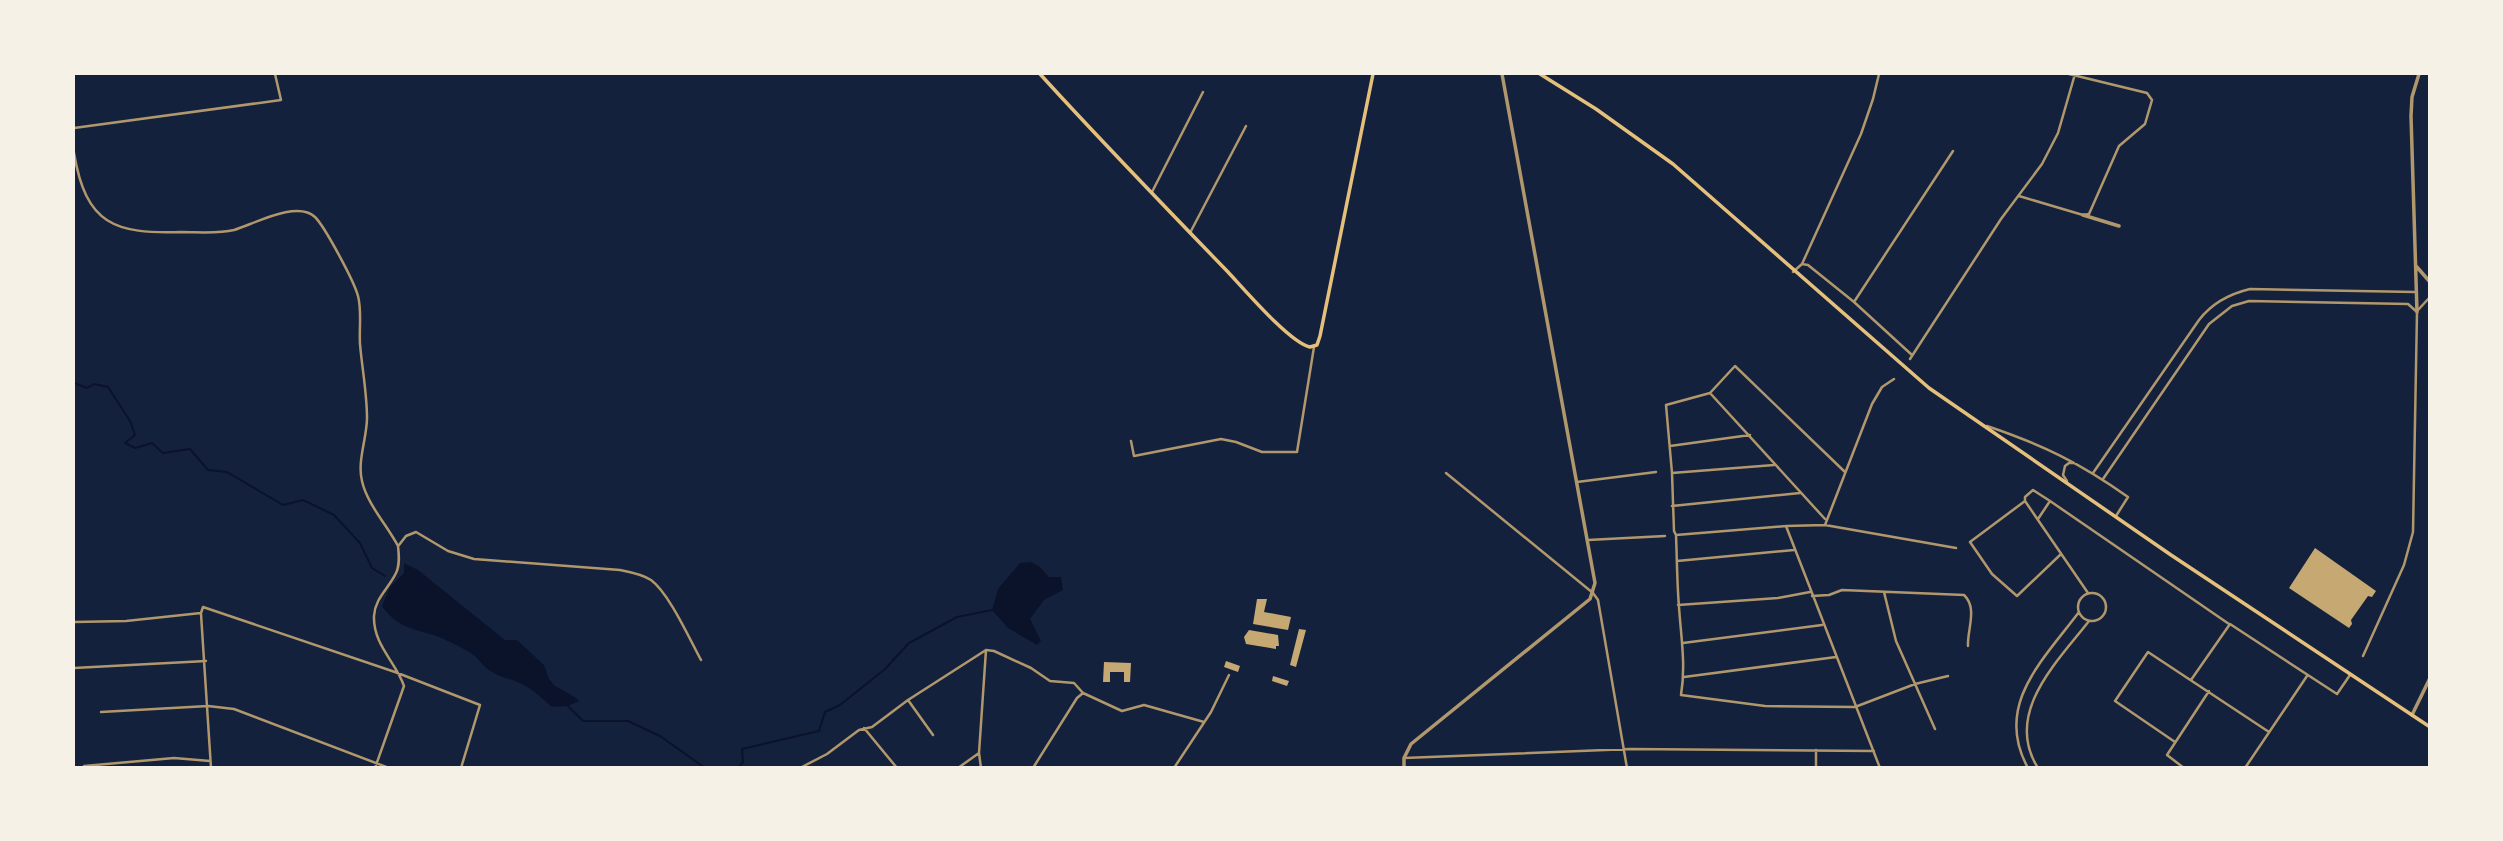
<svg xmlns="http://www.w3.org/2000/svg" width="2503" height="841" viewBox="0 0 2503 841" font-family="'Open Sans',sans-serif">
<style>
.water{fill:#0b132b}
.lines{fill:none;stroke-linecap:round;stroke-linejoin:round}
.stream{stroke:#0b132b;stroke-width:2}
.building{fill:#c6a872}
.minor{stroke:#b1986c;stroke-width:2.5}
.tertiary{stroke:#b1986c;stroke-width:3.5}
.secondary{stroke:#e5c07b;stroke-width:3.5}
</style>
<rect width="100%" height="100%" fill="#14213d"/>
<path class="water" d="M1031,562l9,5 9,10h12l2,13 -19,10 -14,19 11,22 -4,4 -29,-17 -16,-18 6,-21 22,-26z
M404,563l14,7 87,70h12l27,25 5,14 6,7 20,11 4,4 -11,5 -16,1c-9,-8 -19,-17 -30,-23 -10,-5 -21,-6 -30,-12 -7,-4 -11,-10 -16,-15 -7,-6 -16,-10 -24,-14 -27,-15 -51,-9 -70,-37l8,-19 14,-14z"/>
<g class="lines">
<path class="stream" d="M74,383l13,5 7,-4 14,3 22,34 5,14 -10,8 10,5 17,-5 11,10 27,-4 18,21 19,2 56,33 20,-5 31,15 26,28 12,25 13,8
M566,704l17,17h45l32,15 45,32
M728,768h8
M738,768l5,-6 -1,-13 77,-18 6,-19 15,-7 45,-36 24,-26 48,-26 35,-7"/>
</g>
<path class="building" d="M2315,548l61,43 -4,6 -4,-1 -17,24 1,4 -3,4 -60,-40z
M1257,599h10l-3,13 27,5 -3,13 -35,-6z
M1299,629l7,1 -10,37 -6,-2z
M1249,630l29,5 1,11h-3v3l-30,-5 -2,-7z
M1226,661l14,5 -2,6 -14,-5z
M1104,662l27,1 -1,19h-6v-10h-14v10h-7z
M1273,676l16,5 -2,5 -15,-5z"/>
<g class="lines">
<path class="minor" d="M74,128l207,-28 -6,-26
M74,153c12,72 41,81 107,79 17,0 37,2 53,-2 20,-6 63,-30 81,-13 10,10 39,64 43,79 4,15 1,32 2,48 2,24 7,49 7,74 0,20 -10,43 -5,63 5,23 25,44 36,65 1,9 2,19 -2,27 -7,15 -21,25 -22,43 -1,29 22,46 30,70l-29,82
M1152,192l51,-100
M2019,196l64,19 6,-1 30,-68 26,-22 7,-24 -5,-7 -78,-19
M1191,231l55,-105
M1802,264l6,1 46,37 58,53
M1793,272l9,-8 59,-130 12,-35 6,-25
M1854,302l99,-151
M2418,310l12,-13
M1910,359l91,-140 41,-55 16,-31 17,-59
M1710,393l115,126
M1987,426c56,19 93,37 141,71l-12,19
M1131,441l3,15 87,-17 15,3 26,10h35l17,-105
M1670,446l80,-11
M1845,472l-110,-106 -25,27 -44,12 6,68 2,58 2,4 110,-9 39,-1 131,23
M1446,473l147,120 5,7 29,168
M1672,473l102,-8
M2093,473l106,-153c13,-17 30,-26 51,-31l165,3
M2103,479l106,-155 23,-18 17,-5 159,3
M2067,481l-4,-6 2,-9 4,-3h5
M1577,482l79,-10
M2025,501l63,92
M2050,501l-17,-11 -8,7v4l-55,41 22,32 25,22 43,-41
M1672,506l128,-13
M2038,519l12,-18 179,123
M1825,525l47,-121 10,-17 12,-8
M1786,526l94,242
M1676,535c1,24 1,48 3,72 2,30 7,58 2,88l84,11 90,1 60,-23 33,-8
M1588,540l77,-4
M399,545l7,-9 10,-4 32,19 26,8 146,11c10,2 22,4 31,10 18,13 39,60 50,80
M1677,561l117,-11
M1884,592l12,49 39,88
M2078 607a14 14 0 1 1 28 0a14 14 0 1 1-28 0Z
M1812,596l17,-1 13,-5 122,5c14,13 3,35 4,51
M1678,605l100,-7 32,-6
M201,613l2,-6 192,65 85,33 -19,63
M201,614l10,154
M74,622l52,-1 75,-8
M1683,643l139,-18
M2363,656l41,-91 9,-33 4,-220 -9,-8
M74,668l132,-7
M1684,677l152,-20
M2191,680l39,-56 107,70 13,-19
M908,700l25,35
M101,712l107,-6 26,3 155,59
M864,728l33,40
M2175,742l-60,-41 33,-49 121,80
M1816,750v18
M1404,758l226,-9 244,2
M84,766l90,-8 36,3
M800,768l27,-14 32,-24 13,-3 36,-27 78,-50 8,1 37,17 19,13 24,2 9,10 39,18 22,-6 60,17
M958,768l21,-15
M981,768l-2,-15 7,-103
M1033,768l44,-70 6,-5
M1174,768l37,-56 18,-37
M2028,768c-35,-63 16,-109 51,-156
M2038,768c-35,-55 20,-107 51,-147
M2184,768l-17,-13 42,-64
M2245,768l62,-92"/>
<path class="tertiary" d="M2083,215l36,11
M2416,266l14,16
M2417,312l-6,-196 1,-19 7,-23
M2412,715l18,-37
M1404,768v-10l7,-14 179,-145 5,-16 -93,-509"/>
<path class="secondary" d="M1040,74c61,67 124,132 188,198 16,17 62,71 82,75l7,-2 3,-9 53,-262
M1540,74l56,35 77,55 256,224 242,167 259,172"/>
</g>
<rect width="2503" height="841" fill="none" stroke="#f6f1e7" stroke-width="150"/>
</svg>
